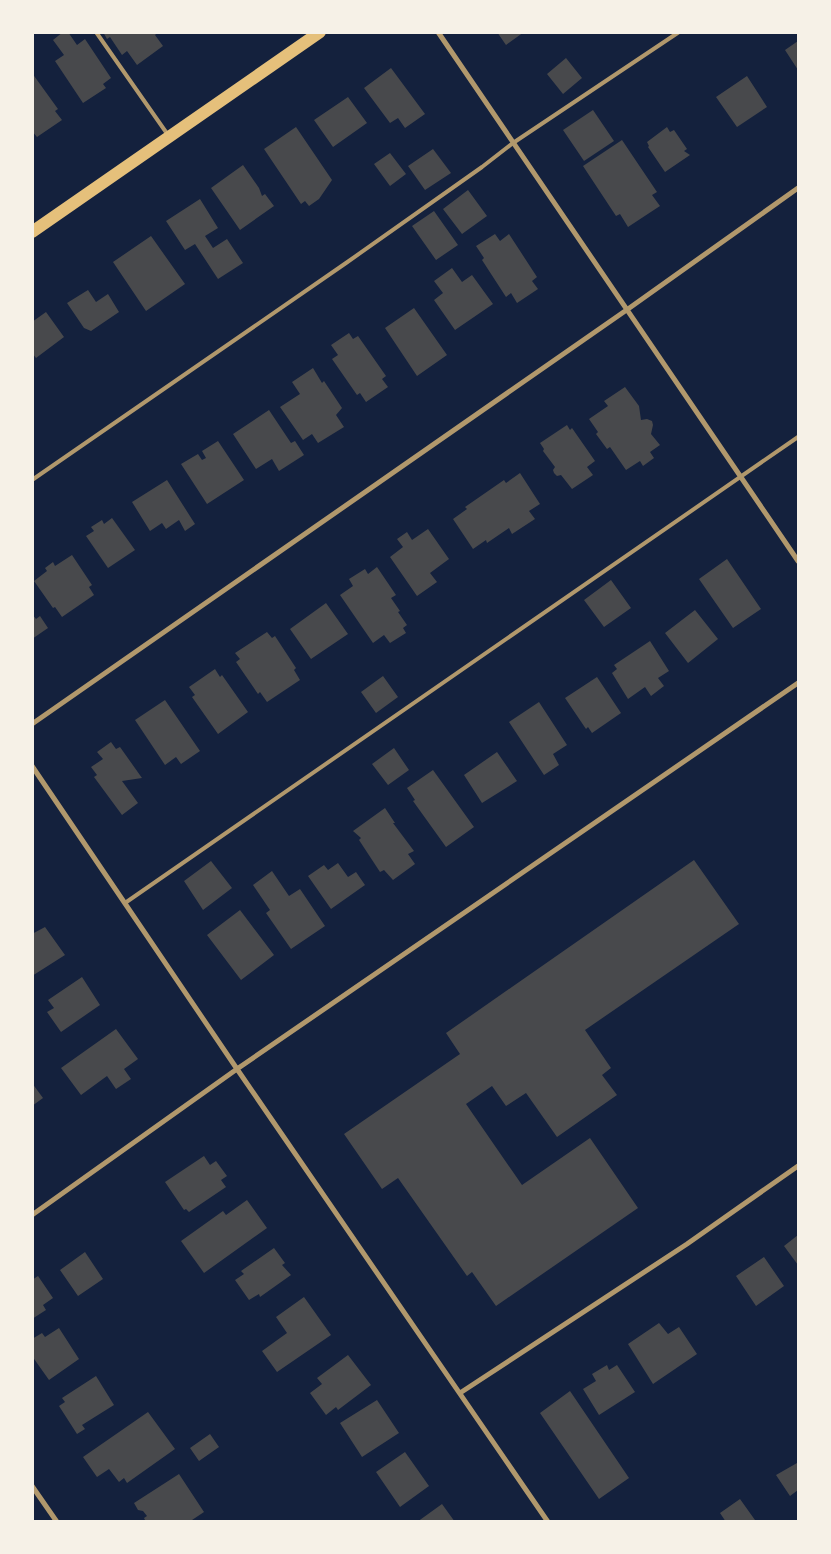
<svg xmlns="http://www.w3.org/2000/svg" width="831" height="1554" viewBox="0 0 831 1554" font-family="'Source Sans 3',sans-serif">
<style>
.building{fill:#48494c}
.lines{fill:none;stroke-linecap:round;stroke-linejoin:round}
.service{stroke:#b1986c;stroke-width:4}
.minor{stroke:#b1986c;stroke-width:5}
.primary{stroke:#e5c07b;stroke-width:12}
</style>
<rect width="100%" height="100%" fill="#14213d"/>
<path class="building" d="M63,32h5l9,13 8,-6 26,39 -8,6 3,4 -23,15 -28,-42 9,-6 -11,-15z
M103,32h55l-3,3 8,11 -26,19 -10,-14 -5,4 -12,-18 -3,2z
M497,32h27l-18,13z
M798,41v29l-13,-20z
M566,58l16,20 -19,16 -16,-20z
M391,68l34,46 -20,14 -7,-10 -8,5 -26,-35z
M32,73l26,36 -3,2 7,9 -25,17 -5,-6z
M747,76l20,31 -30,20 -21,-30z
M348,97l19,26 -34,24 -19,-27z
M593,110l21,31 -30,20 -21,-31z
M296,127l36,53 -13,19 -10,7 -4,-5 -4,3 -37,-55z
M667,127l3,5 4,-2 13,19 -3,2 6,4 -25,17 -17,-25 1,-1 -2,-4z
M622,140l35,52 -5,3 8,11 -32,21 -8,-13 -4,2 -33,-50z
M433,149l18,24 -26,17 -17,-24z
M390,153l16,21 -16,12 -16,-22z
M243,165l16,23 3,8 3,-2 9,12 -34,24 -29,-42z
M468,190l19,26 -25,18 -19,-25z
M200,199l18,29 -13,8 8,12 14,-9 16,24 -25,16 -23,-35 -10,6 -19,-29z
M434,211l24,34 -22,15 -24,-34z
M495,234l5,7 9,-7 28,43 -5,4 6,8 -21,14 -6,-10 -5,4 -24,-37 2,-2 -8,-12z
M151,236l34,48 -39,27 -33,-49z
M452,268l10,14 10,-7 21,29 -38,26 -21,-30 9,-7 -9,-12z
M88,290l8,12 12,-8 11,18 -28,19 -7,-3 -17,-25z
M414,308l33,47 -30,21 -32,-48z
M46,312l18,25 -28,21 -4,-5v-31z
M349,333l4,6 5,-3 28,40 -4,3 6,8 -22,15 -6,-9 -3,2 -25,-36 6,-4 -7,-10z
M313,368l9,15 2,-2 18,27 -6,7 8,12 -26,16 -6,-9 -9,6 -23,-33 20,-13 -8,-12z
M625,387l14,19 2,14 6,-1 5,2 1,4 -2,9 9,11 -10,7 4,6 -11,8 -3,-5 -14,9 -16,-23 -3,2 -11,-15 2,-2 -9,-13 19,-13 -4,-5z
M269,410l22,33 4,-2 9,14 -25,16 -7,-12 -16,10 -23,-35z
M567,425l3,5 2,-2 23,33 -8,6 6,8 -21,14 -11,-14 -4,1 -3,-3 -1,-3 2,-3 -12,-16 1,-2 -4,-6z
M218,441l26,39 -37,24 -26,-40 17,-10 4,6 4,-2 -4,-7z
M520,473l20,31 -11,7 6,8 -23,15 -3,-6 -22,15 -1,-3 -13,9 -20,-30 14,-10 -2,-2 39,-27 2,3z
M167,480l28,44 -10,7 -6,-11 -13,9 -4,-6 -12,8 -18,-29z
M112,518l23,32 -27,18 -22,-32 8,-5 -3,-4 11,-7 2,4z
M428,529l21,30 -19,14 7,9 -20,14 -27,-39 13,-10 -6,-8 10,-7 5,8z
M72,555l20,30 -3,2 5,8 -32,22 -7,-10 -2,1 -19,-27 13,-10 -2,-3 8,-6 2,4z
M727,559l34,50 -28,19 -34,-49z
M377,567l19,28 -5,3 9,13 -2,1 9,13 -4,3 3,5 -16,10 -6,-8 -11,8 -33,-48 13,-9 -4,-7 16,-10 3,5z
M611,580l20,28 -27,19 -20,-27z
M326,603l22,31 -37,25 -21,-30z
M695,610l23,29 -30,24 -23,-30z
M32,614l4,5 4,-3 8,12 -16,11z
M267,632l5,6 3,-2 21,32 -2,2 6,10 -33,22 -7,-10 -2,2 -22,-32 4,-3 -5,-6z
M650,641l19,30 -11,7 6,8 -13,10 -6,-9 -17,12 -16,-26 5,-4 -3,-4z
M215,669l5,8 2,-2 26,37 -30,22 -26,-37 3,-2 -6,-8z
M383,676l15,21 -22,16 -15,-21z
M597,677l24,36 -29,20 -4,-6 -2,2 -21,-31z
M165,700l35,51 -19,13 -5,-7 -11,8 -30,-45z
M539,702l28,43 -14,9 6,11 -15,10 -35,-53z
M111,742l5,7 4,-2 22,31 -20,3 16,22 -16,12 -28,-38 3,-2 -6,-8 12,-8 -6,-7z
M394,748l15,22 -21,15 -16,-21z
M497,752l20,29 -35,22 -18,-28z
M433,770l41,57 -28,20 -33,-46 2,-1 -8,-12z
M385,808l10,15h-2l21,28 -6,3 7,10 -22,16 -9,-10 -4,2 -21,-32 2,-2 -8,-7z
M694,860l45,64 -154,106 26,38 -9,7 15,20 -60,42 -31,-44 -20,13 -14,-20 -26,18 56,81 68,-47 48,70 -142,98 -24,-34 -5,4 -69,-98 -16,11 -38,-55 116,-80 -14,-21z
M211,861l21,27 -29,22 -19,-29z
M338,863l10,14 8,-5 9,13 -34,24 -23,-33 16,-11 4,5z
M272,871l17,25 11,-7 25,37 -34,23 -25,-36 4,-3 -17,-25z
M240,910l34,45 -33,25 -34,-45z
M45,927l20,28 -33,21v-42z
M82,977l18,28 -39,27 -14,-20 7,-4 -6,-8z
M116,1029l22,30 -14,10 7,10 -15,10 -9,-13 -26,19 -20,-27z
M32,1083l11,15 -11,8z
M204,1156l6,9 6,-4 11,15 -6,4 5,7 -37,25 -3,-3 -2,1 -19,-28z
M247,1200l20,28 -63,45 -23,-32 42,-30 3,4z
M798,1235v30l-14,-19z
M274,1248l11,15 -3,2 9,10 -31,22 -1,-3 -10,6 -14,-20 9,-6 -3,-3z
M85,1252l18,27 -25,17 -18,-26z
M764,1257l20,29 -28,20 -20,-30z
M38,1276l15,22 -10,7 3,5 -14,9v-39z
M304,1297l27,38 -54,37 -15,-21 25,-18 -11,-16z
M659,1323l9,11 11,-7 18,27 -44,30 -25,-40z
M59,1328l20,31 -30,21 -17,-24v-17l10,-6 3,4z
M348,1355l23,30 -33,25 -2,-3 -10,8 -16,-22 12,-9 -5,-6z
M607,1365l2,5 8,-5 18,27 -36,23 -16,-26 13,-8 -4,-7z
M96,1376l18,29 -32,20 3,4 -8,5 -18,-28 6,-4 -3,-4z
M570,1391l59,87 -30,21 -59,-86z
M377,1400l22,33 -37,24 -22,-34z
M148,1412l27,37 -48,34 -3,-5 -5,4 -10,-13 -12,8 -14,-20z
M210,1434l9,13 -20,14 -9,-13z
M405,1452l24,34 -29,21 -24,-35z
M797,1463l1,2v25l-8,6 -14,-21z
M179,1474l25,38 -15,10h-43l-2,-4 3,-2 -4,-5 -5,-1 -4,-7z
M740,1499l15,21 -3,2h-26l-6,-9z
M442,1504l13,18h-38z"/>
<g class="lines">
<path class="service" d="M96,32l72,103
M32,480l314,-217 136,-96 31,-24 166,-111
M125,903l673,-466"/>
<path class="minor" d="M438,32l360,529
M32,724l596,-415 170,-121
M32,766l205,303 311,453
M32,1215l205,-146 561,-386
M460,1393l227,-149 111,-78
M32,1486l25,36"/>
<path class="primary" d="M32,232l288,-200"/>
</g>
<rect width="831" height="1554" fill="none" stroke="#f6f1e7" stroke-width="68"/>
</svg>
